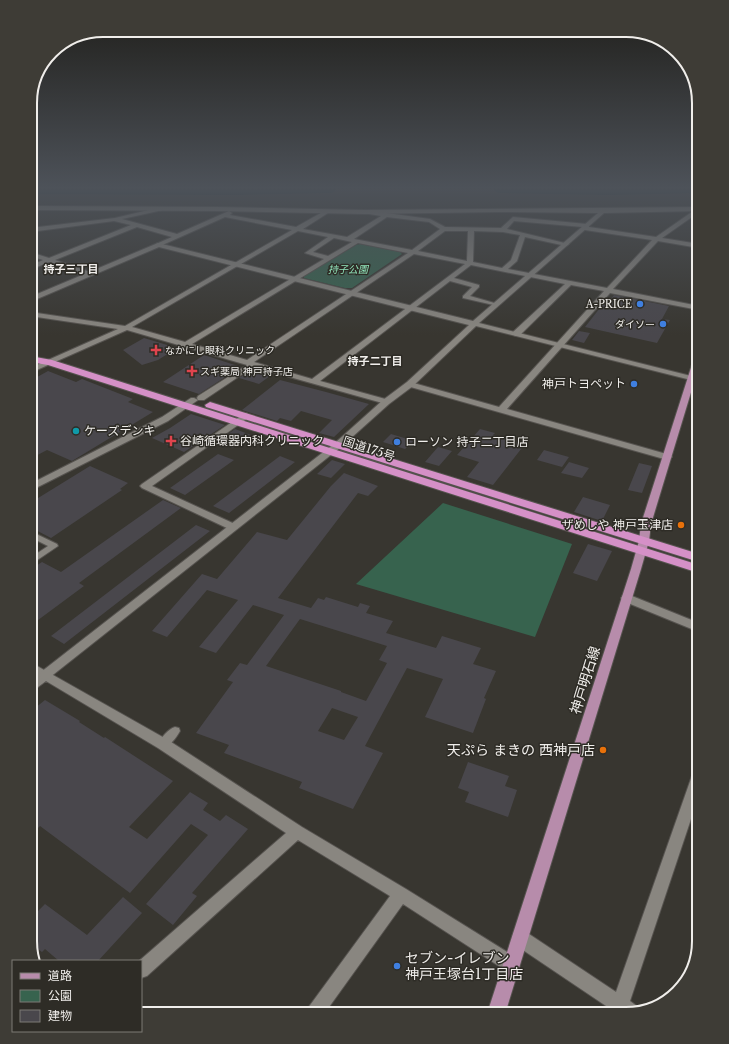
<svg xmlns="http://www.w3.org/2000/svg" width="729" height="1044" viewBox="0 0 729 1044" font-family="'Libre Baskerville','Noto Sans JP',serif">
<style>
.green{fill:#37634e}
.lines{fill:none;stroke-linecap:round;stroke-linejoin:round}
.river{fill:#002228;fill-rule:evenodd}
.building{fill:#49474c;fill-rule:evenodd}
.lane-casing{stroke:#56534f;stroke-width:2}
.street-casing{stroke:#56534f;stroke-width:2}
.secondary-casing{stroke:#56534f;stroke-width:2}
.primary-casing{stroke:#56534f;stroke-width:2}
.highway-casing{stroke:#56534f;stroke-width:2}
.lane{fill:#898680;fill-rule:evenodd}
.street{fill:#898680;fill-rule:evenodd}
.secondary{fill:#898680;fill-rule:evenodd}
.primary{fill:#b78cab;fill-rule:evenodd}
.highway{fill:#d590c7;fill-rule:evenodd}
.shop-dot{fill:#3f7fe0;stroke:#2e2c26;stroke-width:1.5}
.health-dot{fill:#e0444e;stroke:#2e2c26;stroke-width:1.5}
.culture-dot{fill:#0f9aa8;stroke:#2e2c26;stroke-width:1.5}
.food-dot{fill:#e8710a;stroke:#2e2c26;stroke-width:1.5}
.labels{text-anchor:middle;stroke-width:3;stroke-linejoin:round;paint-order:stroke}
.far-park-label{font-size:10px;font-style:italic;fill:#91e5bb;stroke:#2e2c26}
.far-poi-label{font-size:10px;fill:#f0eeeb;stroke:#2e2c26;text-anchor:end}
.far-neighbourhood-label{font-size:11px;font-weight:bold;fill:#f0eeeb;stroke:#2e2c26}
.poi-label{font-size:12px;fill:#f0eeeb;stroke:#2e2c26;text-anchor:start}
.street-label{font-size:12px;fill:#f0eeeb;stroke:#2e2c26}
.near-street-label{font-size:14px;fill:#f0eeeb;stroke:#2e2c26}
.near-poi-label{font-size:14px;fill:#f0eeeb;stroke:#2e2c26;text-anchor:end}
.rim{fill:none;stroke:#f0eeeb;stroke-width:2}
</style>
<rect width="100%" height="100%" fill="#383630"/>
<path class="green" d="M360,244l40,8 2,2 -50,34h-7l-41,-10v-2l52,-31z
M443,503l129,41 -37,93 -179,-53z"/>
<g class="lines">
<path class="river" d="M30,189h306l-2,3 -4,1 -94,2 -206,-1z
M494,189h205v4l-90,2 -109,-2 -4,-1z"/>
</g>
<path class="building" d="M614,295l55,11 -7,13 8,1 -13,23 -72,-16 22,-28h4z
M579,331l11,2 -6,10 -12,-3z
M144,338l33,10 -19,12 -16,5 -19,-15z
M204,355l37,12 -42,27 -36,-12z
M251,370l19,6 -11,8 -20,-6z
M48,371l28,11 6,-3 51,20 -5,3 25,10 -81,49 -25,-11 -17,9v-78z
M280,380l46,12 43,12 -35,33 -15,-4 13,-13 -31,-9 -10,10 -11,-3 -3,3 -35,-11z
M191,414l34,11 -41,27 -32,-14 18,-10z
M235,429l16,6 -18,13 -16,-6z
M480,429l15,4 -2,2 32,9 -32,41 -26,-8 12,-15 -22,-7z
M391,434l23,7 -9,8 -22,-7z
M438,447l14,4 -13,15 -14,-4z
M544,450l25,7 -7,10 -25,-7z
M218,454l16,6 -49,35 -15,-7z
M280,456l15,6 -66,51 -16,-7z
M332,460l13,4 -14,14 -14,-4z
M569,462l20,6 -7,10 -21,-5z
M639,463l13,3 -10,27 -14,-3z
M90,466l38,17 -8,6 2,1 -71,48 -21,-11v-24z
M344,473l34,13 -10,10 -10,-3 -80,105 33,10 7,-10 6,2 2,-3 32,10 2,-4 10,3 -4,7 27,8 -7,12 50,15 6,-12 39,12 -8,16 23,7 -12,27 2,1 -13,34 -48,-16 18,-38 -36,-11 -42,78 18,7 -30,56 -54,-21 3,-6 -78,-29 5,-8 -33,-12 37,-51 -6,-2 13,-17 7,2 37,-50 -31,-10 -37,48 -17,-6 39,-47 -31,-10 -40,47 -15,-6 50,-57 15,5 40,-47 30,8 44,-54zM300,619l87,27 -8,14 8,3 -21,38 -25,-9v-1l-75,-25zM332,708l26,9 -14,23 -26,-9z
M583,497l27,8 -8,16 -28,-9z
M163,500l18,8 -102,75 5,3 -54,40v-56l12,-8 19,10z
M196,525l14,6 -146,113 -13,-8z
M588,544l24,7 -15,30 -24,-8z
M45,700l35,21 -1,1 25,16 1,-1 68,44 -44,46 18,12 43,-47 18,11 -5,7 17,11 6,-6 22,14 -56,64 5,3 -24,29 -27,-21 62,-69 -17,-11 -61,69 -90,-67 -10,10v-124z
M468,762l41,14 -4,10 12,4 -9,27 -43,-15 4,-10 -11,-4z
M123,897l19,16 -44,48h-39l-14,-12 -3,3 -9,-7 4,-4 -7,-5v-17l15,-15 42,31z"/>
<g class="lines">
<defs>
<path id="lane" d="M30,531l27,13 1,2 -28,19v-7l18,-12 -18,-9z
M175,727l4,1 1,3c-4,7 -12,19 -21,16l-1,-3c3,-6 10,-15 17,-17z"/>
<path id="street" d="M161,207l3,2 -1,1 -41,9 55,15 52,-23 3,2 -2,2 66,12 30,-17 2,1v2l-25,16 44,8 34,-21 -18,-3v-2l2,-1 65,9 15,8 56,1 12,-11 74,7 2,1v2l67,10 43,-30v5l-37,26 37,6v4l-41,-7 -45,48 86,17v4l-89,-17 -103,116 163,46 2,2 -5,3 -3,-1 -257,-73 -1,-2 4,-2 89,25 105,-116 -33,-6 -52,51h-3l-4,-2 1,-2 52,-48 -94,-19 -17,13 25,7v2l-9,9 28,8v2l-35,-8v-2l9,-9 -22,-6 -130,100 69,19 1,2 -4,2 -136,-38v3l-46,31h-6l-1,-2 1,-2 49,-31 -120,-35 -97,43v-5l88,-39 -88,-13v-4l95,14 167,-96 -67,-13 -67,30 -2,-1v-2l16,-7 -35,-10 -82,33 38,13v2h-4l-40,-13 -19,8v-4l13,-6 -13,-4v-4l19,6 82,-33 -17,-4 -84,11v-4l85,-10zM387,217l42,5 11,7 -28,21 -58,-11zM514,221l69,6 2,3 67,10 -45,48 -99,-19 9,-8 8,-24 41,9 3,-2 -62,-15zM298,231l30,6 -23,16 19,6 -139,83 -53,-15zM445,231h23l-1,30 -49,-10zM474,231l29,1 17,3 -9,25 -9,8 -29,-6zM334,238l18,4 -24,14 -15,-4zM358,243l50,10 -161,107 -55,-16zM414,254l51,10 -153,115 -58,-17z
M191,398h3l4,2 -30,21 -138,70v-7l132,-67z
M245,413l3,1 1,2 -1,2 -96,68 85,39 1,2 -1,2h-8l-87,-41 -2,-2 2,-2z
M627,594l72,29v9l-76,-31 -2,-3 2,-3z
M30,662l138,78 134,87 104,62 111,69 2,6 -2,6 -6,2 -6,-2 -102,-66 -79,110h-19l3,-6 82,-112 -92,-56 -151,136 -6,2v-17h-2l147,-128 -128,-85 -112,-67 -12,9 -4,2v-12l6,-5 -6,-3z
M699,768v26l-2,7 2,1v13l-6,-2 -63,188 8,6 2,4 -13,3h-9l-104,-70 -2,-6 2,-6 6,-2 6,2 90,60 78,-222z"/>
<path id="secondary" d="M30,206l186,1 149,3 334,-3v4l-95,2 -125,110 220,55v4l-223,-56 -63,60 -24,18 -48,43 -292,231 -4,2 -4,-2 -2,-3 2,-3 294,-229 48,-43 24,-18 62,-57 -310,-78 -129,55v-5l128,-54 315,78 125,-108 -100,-1 -133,2 -149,-3 -186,-1z"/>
<path id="primary" d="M696,352h3v14l-48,158 -2,17 -8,28 -136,445h-18l144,-445 8,-28 2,-17z"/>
<path id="highway" d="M30,356l22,4 647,205v8l-651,-208 -18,-3z
M210,402l489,152v8l-493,-155 -1,-2z"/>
</defs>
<use href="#lane" class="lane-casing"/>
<use href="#street" class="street-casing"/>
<use href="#secondary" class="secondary-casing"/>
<use href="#primary" class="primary-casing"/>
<use href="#highway" class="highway-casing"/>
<use href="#lane" class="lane"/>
<use href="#street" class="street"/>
<use href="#secondary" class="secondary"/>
<use href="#primary" class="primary"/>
<use href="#highway" class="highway"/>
</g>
<linearGradient id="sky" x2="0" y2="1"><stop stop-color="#1f1e1a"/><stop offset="0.56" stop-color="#4d5259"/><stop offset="1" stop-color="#4d5259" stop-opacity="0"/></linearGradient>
<rect width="729" height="335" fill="url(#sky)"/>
<g class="shop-dot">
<circle cx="640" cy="304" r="4"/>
<circle cx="663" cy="324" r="4"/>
<circle cx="634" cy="384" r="4"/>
<circle cx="397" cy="442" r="4"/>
<circle cx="397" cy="966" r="4"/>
</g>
<g class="health-dot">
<path d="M154 344h4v4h4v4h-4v4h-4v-4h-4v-4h4z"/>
<path d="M190 365h4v4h4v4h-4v4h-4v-4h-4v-4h4z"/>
<path d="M169 435h4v4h4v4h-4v4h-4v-4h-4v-4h4z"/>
</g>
<circle class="culture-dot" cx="76" cy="431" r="4"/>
<g class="food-dot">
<circle cx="681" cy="525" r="4"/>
<circle cx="603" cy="750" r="4"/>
</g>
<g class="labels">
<g class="far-park-label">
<text x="348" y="273">持子公園</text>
</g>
<g class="far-poi-label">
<text x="632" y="308">A-PRICE</text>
<text x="655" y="328">ダイソー</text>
<text x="165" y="354" text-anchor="start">なかにし眼科クリニック</text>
<text x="200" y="375" text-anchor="start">スギ薬局 神戸持子店</text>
</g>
<g class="far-neighbourhood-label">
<text x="71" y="273">持子三丁目</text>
<text x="375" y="365">持子二丁目</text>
</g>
<g class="poi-label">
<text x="626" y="388" text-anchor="end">神戸トヨペット</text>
<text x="84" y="435">ケーズデンキ</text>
<text x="180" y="445">谷崎循環器内科クリニック</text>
<text x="405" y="446">ローソン 持子二丁目店</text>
<text x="673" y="529" text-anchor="end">ザめしや 神戸玉津店</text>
</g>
<g class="street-label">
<text transform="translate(369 449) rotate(18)" y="4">国道175号</text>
</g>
<g class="near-street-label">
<text transform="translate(585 680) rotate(-73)" y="5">神戸明石線</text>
</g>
<g class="near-poi-label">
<text x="595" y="755">天ぷら まきの 西神戸店</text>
<text x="405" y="963" text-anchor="start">セブン-イレブン<tspan x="405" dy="16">神戸王塚台1丁目店</tspan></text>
</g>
</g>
<path d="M0 0H729V1044H0ZM103 37H626A66 66 0 0 1 692 103V941A66 66 0 0 1 626 1007H103A66 66 0 0 1 37 941V103A66 66 0 0 1 103 37Z" fill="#3e3c36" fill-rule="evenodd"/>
<path class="rim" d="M103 37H626A66 66 0 0 1 692 103V941A66 66 0 0 1 626 1007H103A66 66 0 0 1 37 941V103A66 66 0 0 1 103 37Z"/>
<rect x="12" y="960" width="130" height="72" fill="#2e2c26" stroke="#7c7a75"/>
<rect x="20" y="973" width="20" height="6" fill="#b78cab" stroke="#7c7a75"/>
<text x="48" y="980" font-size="12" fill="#f0eeeb">道路</text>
<rect x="20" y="990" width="20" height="12" fill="#37634e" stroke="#7c7a75"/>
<text x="48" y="1000" font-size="12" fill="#f0eeeb">公園</text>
<rect x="20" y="1010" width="20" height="12" fill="#49474c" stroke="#7c7a75"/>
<text x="48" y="1020" font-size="12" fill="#f0eeeb">建物</text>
</svg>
